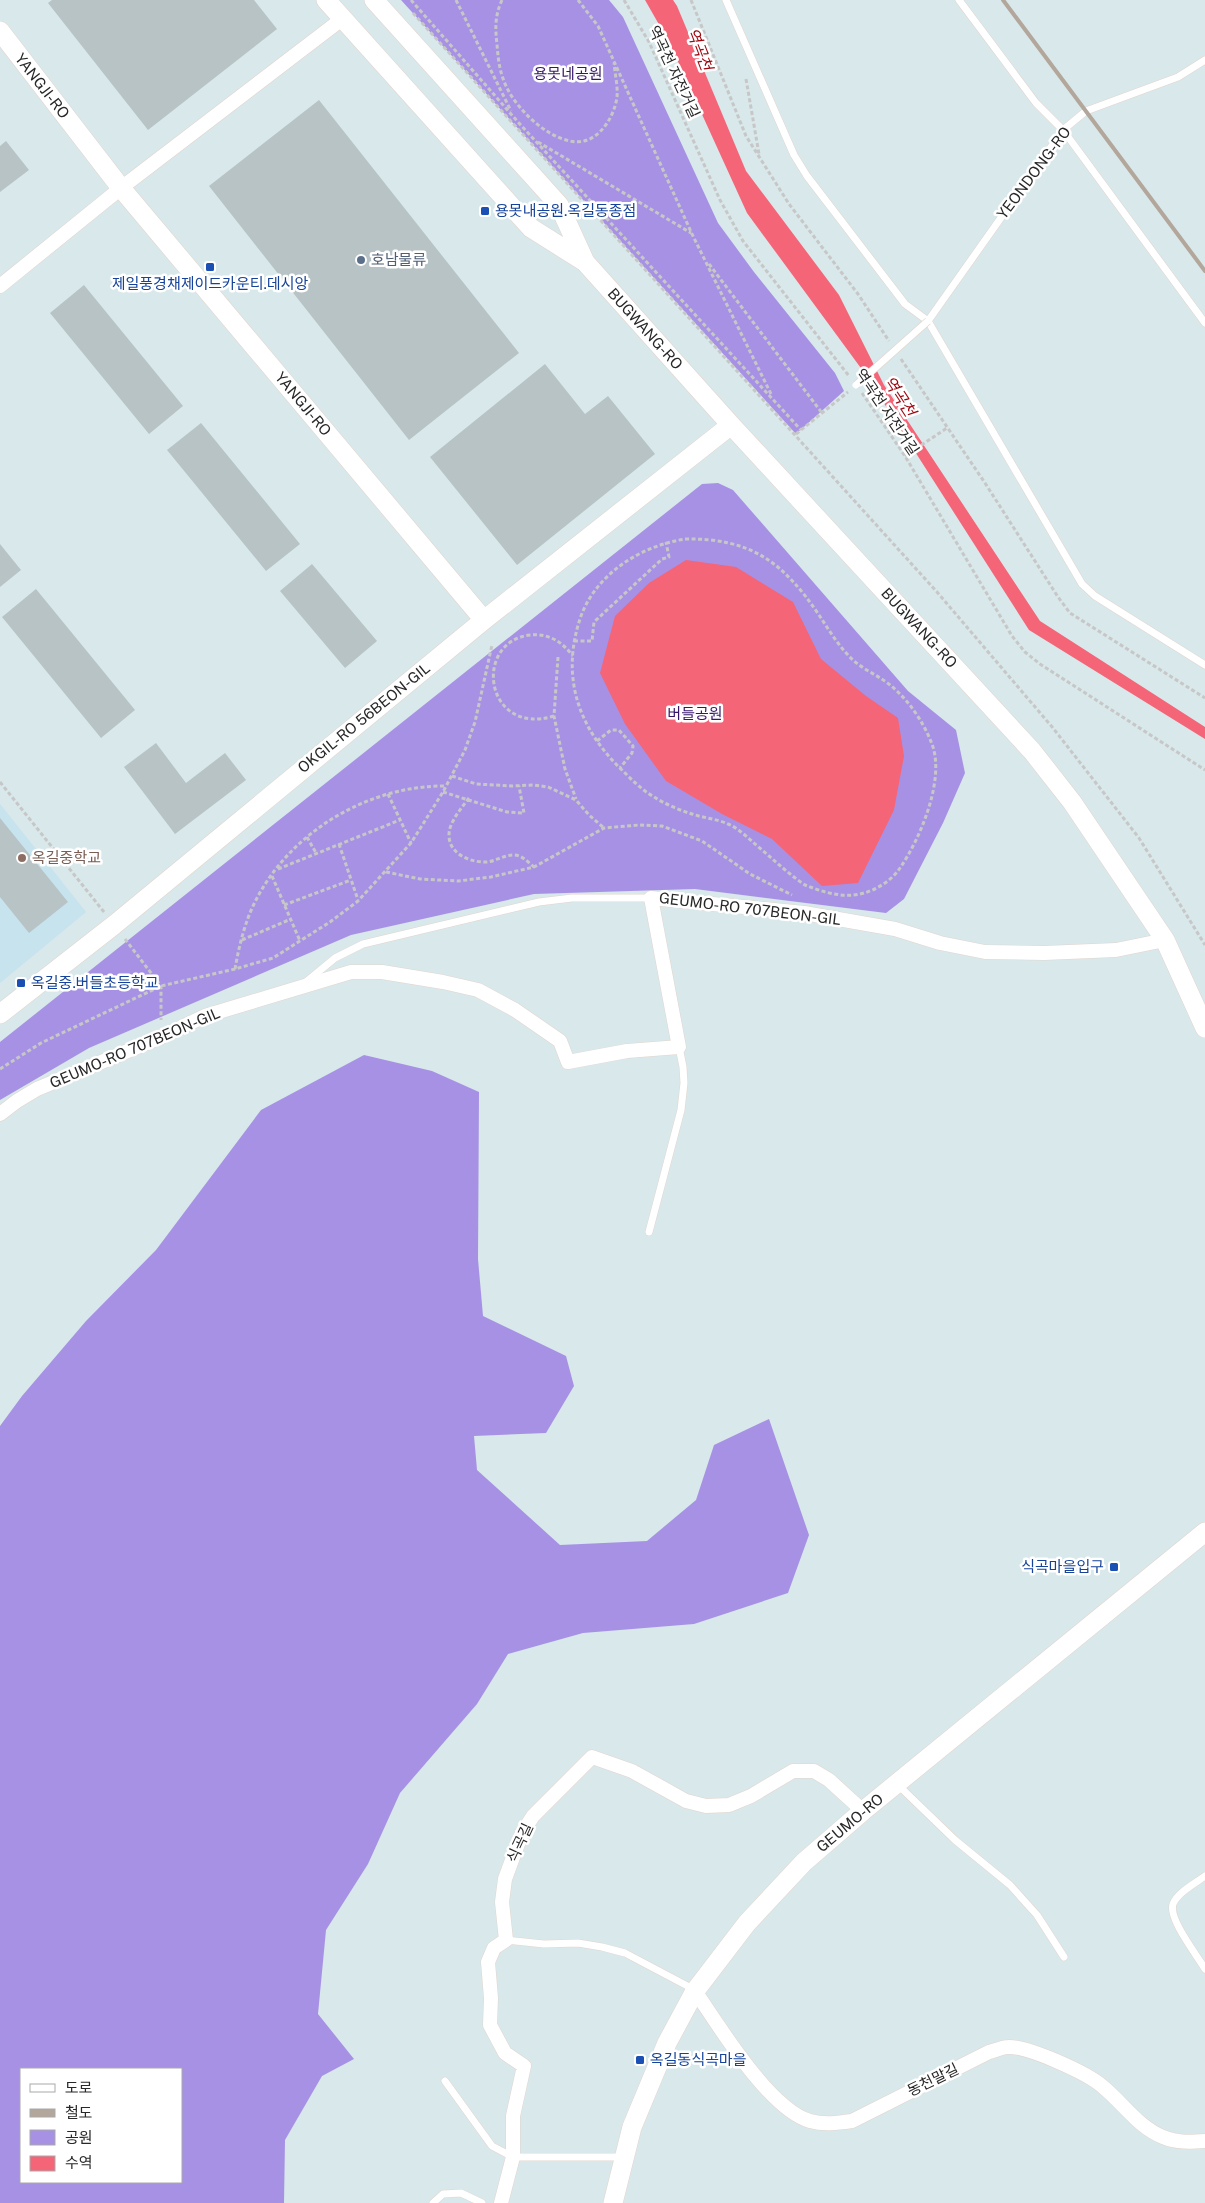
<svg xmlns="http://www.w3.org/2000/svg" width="1205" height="2203" viewBox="0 0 1205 2203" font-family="'Public Sans','Noto Sans KR',sans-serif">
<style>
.education{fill:#c6e3ee}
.green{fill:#a791e5;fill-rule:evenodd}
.water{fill:#f46578}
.building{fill:#b8c3c6}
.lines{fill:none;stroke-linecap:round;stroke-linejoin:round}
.lane-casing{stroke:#e2d6ce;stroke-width:8}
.street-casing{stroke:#e2d6ce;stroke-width:15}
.secondary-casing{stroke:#e2d6ce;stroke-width:20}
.path{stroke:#c7c7c7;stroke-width:3;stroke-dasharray:4 2.5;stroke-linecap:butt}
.lane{stroke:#fff;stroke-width:7}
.street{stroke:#fff;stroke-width:14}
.secondary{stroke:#fff;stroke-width:19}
.rail{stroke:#b3a69b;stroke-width:4}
.lane-bridge-casing{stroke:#e2d6ce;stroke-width:8;stroke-linecap:butt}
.lane-bridge{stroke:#fff;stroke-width:7}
.transit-dot{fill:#1a4fb4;stroke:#fff;stroke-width:2}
.service-dot{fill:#5c6f8a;stroke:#fff;stroke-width:2}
.education-dot{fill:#8d6e63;stroke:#fff;stroke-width:2}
.labels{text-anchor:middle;stroke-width:5;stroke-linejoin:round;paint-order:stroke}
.street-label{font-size:15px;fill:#282828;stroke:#fff}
.park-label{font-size:15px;fill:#351667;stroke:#fff}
.transit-label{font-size:15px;fill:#164399;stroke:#fff;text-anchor:start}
.service-label{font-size:15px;fill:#4e5e75;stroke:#fff;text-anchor:start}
.education-label{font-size:15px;fill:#785e54;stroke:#fff;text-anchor:start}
.water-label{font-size:16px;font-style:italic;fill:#9c0710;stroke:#fff}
</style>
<rect width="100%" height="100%" fill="#d8e8eb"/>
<path class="education" d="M0,804l86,108 -86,71z"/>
<path class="green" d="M401,0h208l14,17 95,206 36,49 81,101 9,18 -48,43z
M718,483l15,7 175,201 48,39 9,43 -22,50 -39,76 -18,14 -191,-24 -161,5 -183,41 -262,113 -89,52v-58l702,-558z
M364,1055l68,16 47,21 -1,167 5,57 83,40 8,30 -28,47 -72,3 3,34 83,75 87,-4 49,-41 18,-55 55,-26 40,116 -21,58 -94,31 -111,9 -75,21 -31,50 -77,89 -32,71 -42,66 -8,84 36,45 -32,17 -37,64 -1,63h-284v-777l22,-30 64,-75 70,-71 105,-140zM21,2069h160v113h-160z"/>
<path class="water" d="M645,0h28l4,6 69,165 93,124 45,90 156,236 165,106v12l-176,-109 -163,-255 -119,-162 -78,-171z
M686,560l50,7 57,35 28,57 45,37 32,22 6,38 -10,54 -36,73 -36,3 -50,-47 -50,-25 -56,-33 -41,-57 -25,-51 15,-57 34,-33z"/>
<path class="building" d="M52,0h202l23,29 -129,101 -100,-127z
M319,100l200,253 -110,87 -200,-254z
M6,141l23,29 -29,22v-46z
M84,285l99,121 -34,28 -99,-121z
M545,364l40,50 23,-18 47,58 -138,111 -87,-108z
M201,423l99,121 -34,27 -99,-121z
M0,544l21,26 -21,17z
M312,564l65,77 -32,27 -65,-77z
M36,589l99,121 -34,28 -99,-121z
M156,743l30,40 39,-30 21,27 -71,54 -51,-67z
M0,818l68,84 -39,31 -29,-36z"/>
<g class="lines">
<defs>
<path id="lane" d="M726,0l68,155 13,21 98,128 23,17 154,263 13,12 110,69
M959,0l77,103 27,27 142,193
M928,321l135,-191 23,-19 92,-34 27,-17
M306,982l29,-24 28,-14 176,-42 33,-4h79
M649,1232l32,-122 3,-27 -1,-16 -4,-20
M897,1784l58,56 55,45 27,30 27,42
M1205,1876c-9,7 -27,16 -32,28 -5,15 24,51 32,65
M506,1940l38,4 34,-1 24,4 23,6 70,37
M445,2081l47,65 21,11h110
M433,2203l10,-9 18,-1 21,10"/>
<path id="street" d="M0,286l121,-98 221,-169
M0,1114l17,-13 20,-12 124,-52 44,-21 146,-44h31l61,10 35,8 37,20 45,31 8,21 59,-11 52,-4 -28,-149 153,15 91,16 45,14 45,9 59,1 72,-3 49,-10
M695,1991c24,35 74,118 115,130 14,4 28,2 42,0l137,-69c6,-1 13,-5 19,-5 20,-1 79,26 94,39 21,17 36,41 61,51 14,6 28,5 42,4
M501,2203l12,-46v-41l11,-50 -19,-13 -15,-28 1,-27 -3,-36 6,-14 12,-8 -4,-38 3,-23 17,-46 11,-17 59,-59 40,14 54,30 20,5 23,-1 22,-9 42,-25h21l15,9 34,31"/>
<path id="secondary" d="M326,0l205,228 54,34 146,163 301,326 40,51 93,138 40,88
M374,0l185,205 26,57
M0,31l121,157 363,432
M0,1014l114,-89 370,-305 247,-195
M613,2203l19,-76 35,-84 28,-52 52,-68 57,-61 59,-51 342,-279"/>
</defs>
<use href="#lane" class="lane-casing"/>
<use href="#street" class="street-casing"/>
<use href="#secondary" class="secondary-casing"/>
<path class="path" d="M411,0l107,122 283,308
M456,0l55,111
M502,0c-7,15 -7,28 -5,44 1,16 3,30 10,44 11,22 38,48 63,53 26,6 44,-22 47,-44 1,-10 -2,-23 -3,-34
M578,0l20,26 94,208 79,160
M624,0l25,42 71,158 23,41 106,135
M691,0l55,136 43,68 69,90 31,47
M413,13l524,579 116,136 86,110 66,107
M746,79l13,75
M538,142l153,91
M709,264l113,149
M901,359l84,124 73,114 12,16 135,85
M862,393l43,63 107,180 13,16 15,12 165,106
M796,434l52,-42
M905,456l42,-28
M685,539c66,-1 98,23 134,76 10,15 20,32 34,45 11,10 26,16 37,25 19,15 35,39 43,62 11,35 -13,92 -33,121 -8,12 -22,21 -36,25 -20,6 -41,-1 -59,-8 -18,-12 -33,-27 -50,-41 -8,-7 -17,-16 -27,-20 -11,-5 -24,-6 -36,-10 -13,-4 -27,-10 -38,-17 -12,-7 -22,-17 -32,-27 -44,-42 -62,-94 -41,-154 16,-43 60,-70 104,-77z
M574,641h18l2,-19 68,-63 7,-2 -3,-15
M558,657l-4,59 11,53 11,30
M554,716c-69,21 -82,-74 -24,-81 19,-2 32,7 43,21
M597,741l14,-11h8l14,16 -1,7 -12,15
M452,776l24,8 36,2 22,-1 14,2 28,13 13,15 15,13
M0,782l104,130
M443,792l64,20 17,1 -5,-27
M388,794l23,49
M469,798c-6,8 -12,15 -16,23 -14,26 11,42 34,41 9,-1 17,-7 27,-7 8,0 14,7 20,12
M307,837l9,16
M339,844l19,56
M278,869l122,-49
M386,872l34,7 38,2 33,-4 43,-10 70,-39 35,-3 23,1 40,15 48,33 42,21
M272,876l28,65
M284,905l67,-25
M125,939l36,47v34
M242,940l49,-21
M235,969c4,-23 10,-48 21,-69 35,-69 114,-115 190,-114
M0,1069l41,-26 120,-57 74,-17 38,-11 57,-36 28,-21 53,-58 32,-51 22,-42 10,-28 17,-77"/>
<use href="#lane" class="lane"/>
<use href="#street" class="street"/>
<use href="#secondary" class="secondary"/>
<path class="rail" d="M1003,0l202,271"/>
<defs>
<path id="lane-bridge" d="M856,385l72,-64"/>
</defs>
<use href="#lane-bridge" class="lane-bridge-casing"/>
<use href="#lane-bridge" class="lane-bridge"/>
</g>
<g class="transit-dot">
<rect x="480" y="206" width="10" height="10" rx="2.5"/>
<rect x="205" y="262" width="10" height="10" rx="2.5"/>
<rect x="16" y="978" width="10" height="10" rx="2.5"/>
<rect x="1109" y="1562" width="10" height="10" rx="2.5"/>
<rect x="635" y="2055" width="10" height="10" rx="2.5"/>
</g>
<circle class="service-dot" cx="361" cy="260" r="5"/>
<circle class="education-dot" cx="22" cy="858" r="5"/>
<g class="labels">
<g class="street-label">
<text transform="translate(674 72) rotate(65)" y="5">역곡천 자전거길</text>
<text transform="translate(42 86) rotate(52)" y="5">YANGJI-RO</text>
<text transform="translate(1034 173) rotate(-53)" y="5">YEONDONG-RO</text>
<text transform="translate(645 329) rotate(48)" y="5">BUGWANG-RO</text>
<text transform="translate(303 404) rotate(50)" y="5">YANGJI-RO</text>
<text transform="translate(887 412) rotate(56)" y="5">역곡천 자전거길</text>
<text transform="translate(919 628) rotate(47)" y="5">BUGWANG-RO</text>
<text transform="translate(364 718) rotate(-39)" y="5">OKGIL-RO 56BEON-GIL</text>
<text transform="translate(750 909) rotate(7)" y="5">GEUMO-RO 707BEON-GIL</text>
<text transform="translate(135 1048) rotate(-23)" y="5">GEUMO-RO 707BEON-GIL</text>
<text transform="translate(850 1823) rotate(-40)" y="5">GEUMO-RO</text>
<text transform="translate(520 1843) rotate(-65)" y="5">식곡길</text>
<text transform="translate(933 2080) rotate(-26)" y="5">동천말길</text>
</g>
<g class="park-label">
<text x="568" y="79">용못네공원</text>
<text x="695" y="719">버들공원</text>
</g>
<g class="transit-label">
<text x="495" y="216">용못내공원.옥길동종점</text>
<text x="210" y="289" text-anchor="middle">제일풍경채제이드카운티.데시앙</text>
<text x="31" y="988">옥길중.버들초등학교</text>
<text x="1104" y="1572" text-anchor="end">식곡마을입구</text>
<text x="650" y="2065">옥길동식곡마을</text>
</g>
<g class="service-label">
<text x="371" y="265">호남물류</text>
</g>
<g class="education-label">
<text x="32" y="863">옥길중학교</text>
</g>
<g class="water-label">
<text transform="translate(700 49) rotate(69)" y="6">역곡천</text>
<text transform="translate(900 396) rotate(57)" y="6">역곡천</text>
</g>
</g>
<rect x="20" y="2068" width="162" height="115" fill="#ffffff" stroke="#a9a9a9"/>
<rect x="30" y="2084" width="25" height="8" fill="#ffffff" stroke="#a9a9a9"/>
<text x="65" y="2093" font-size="15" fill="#282828">도로</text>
<rect x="30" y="2109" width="25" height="8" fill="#b3a69b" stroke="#a9a9a9"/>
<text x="65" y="2118" font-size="15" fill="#282828">철도</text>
<rect x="30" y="2130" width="25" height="15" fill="#a791e5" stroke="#a9a9a9"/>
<text x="65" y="2143" font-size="15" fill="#282828">공원</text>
<rect x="30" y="2156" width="25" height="15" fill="#f46578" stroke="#a9a9a9"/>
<text x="65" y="2168" font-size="15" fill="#282828">수역</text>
</svg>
